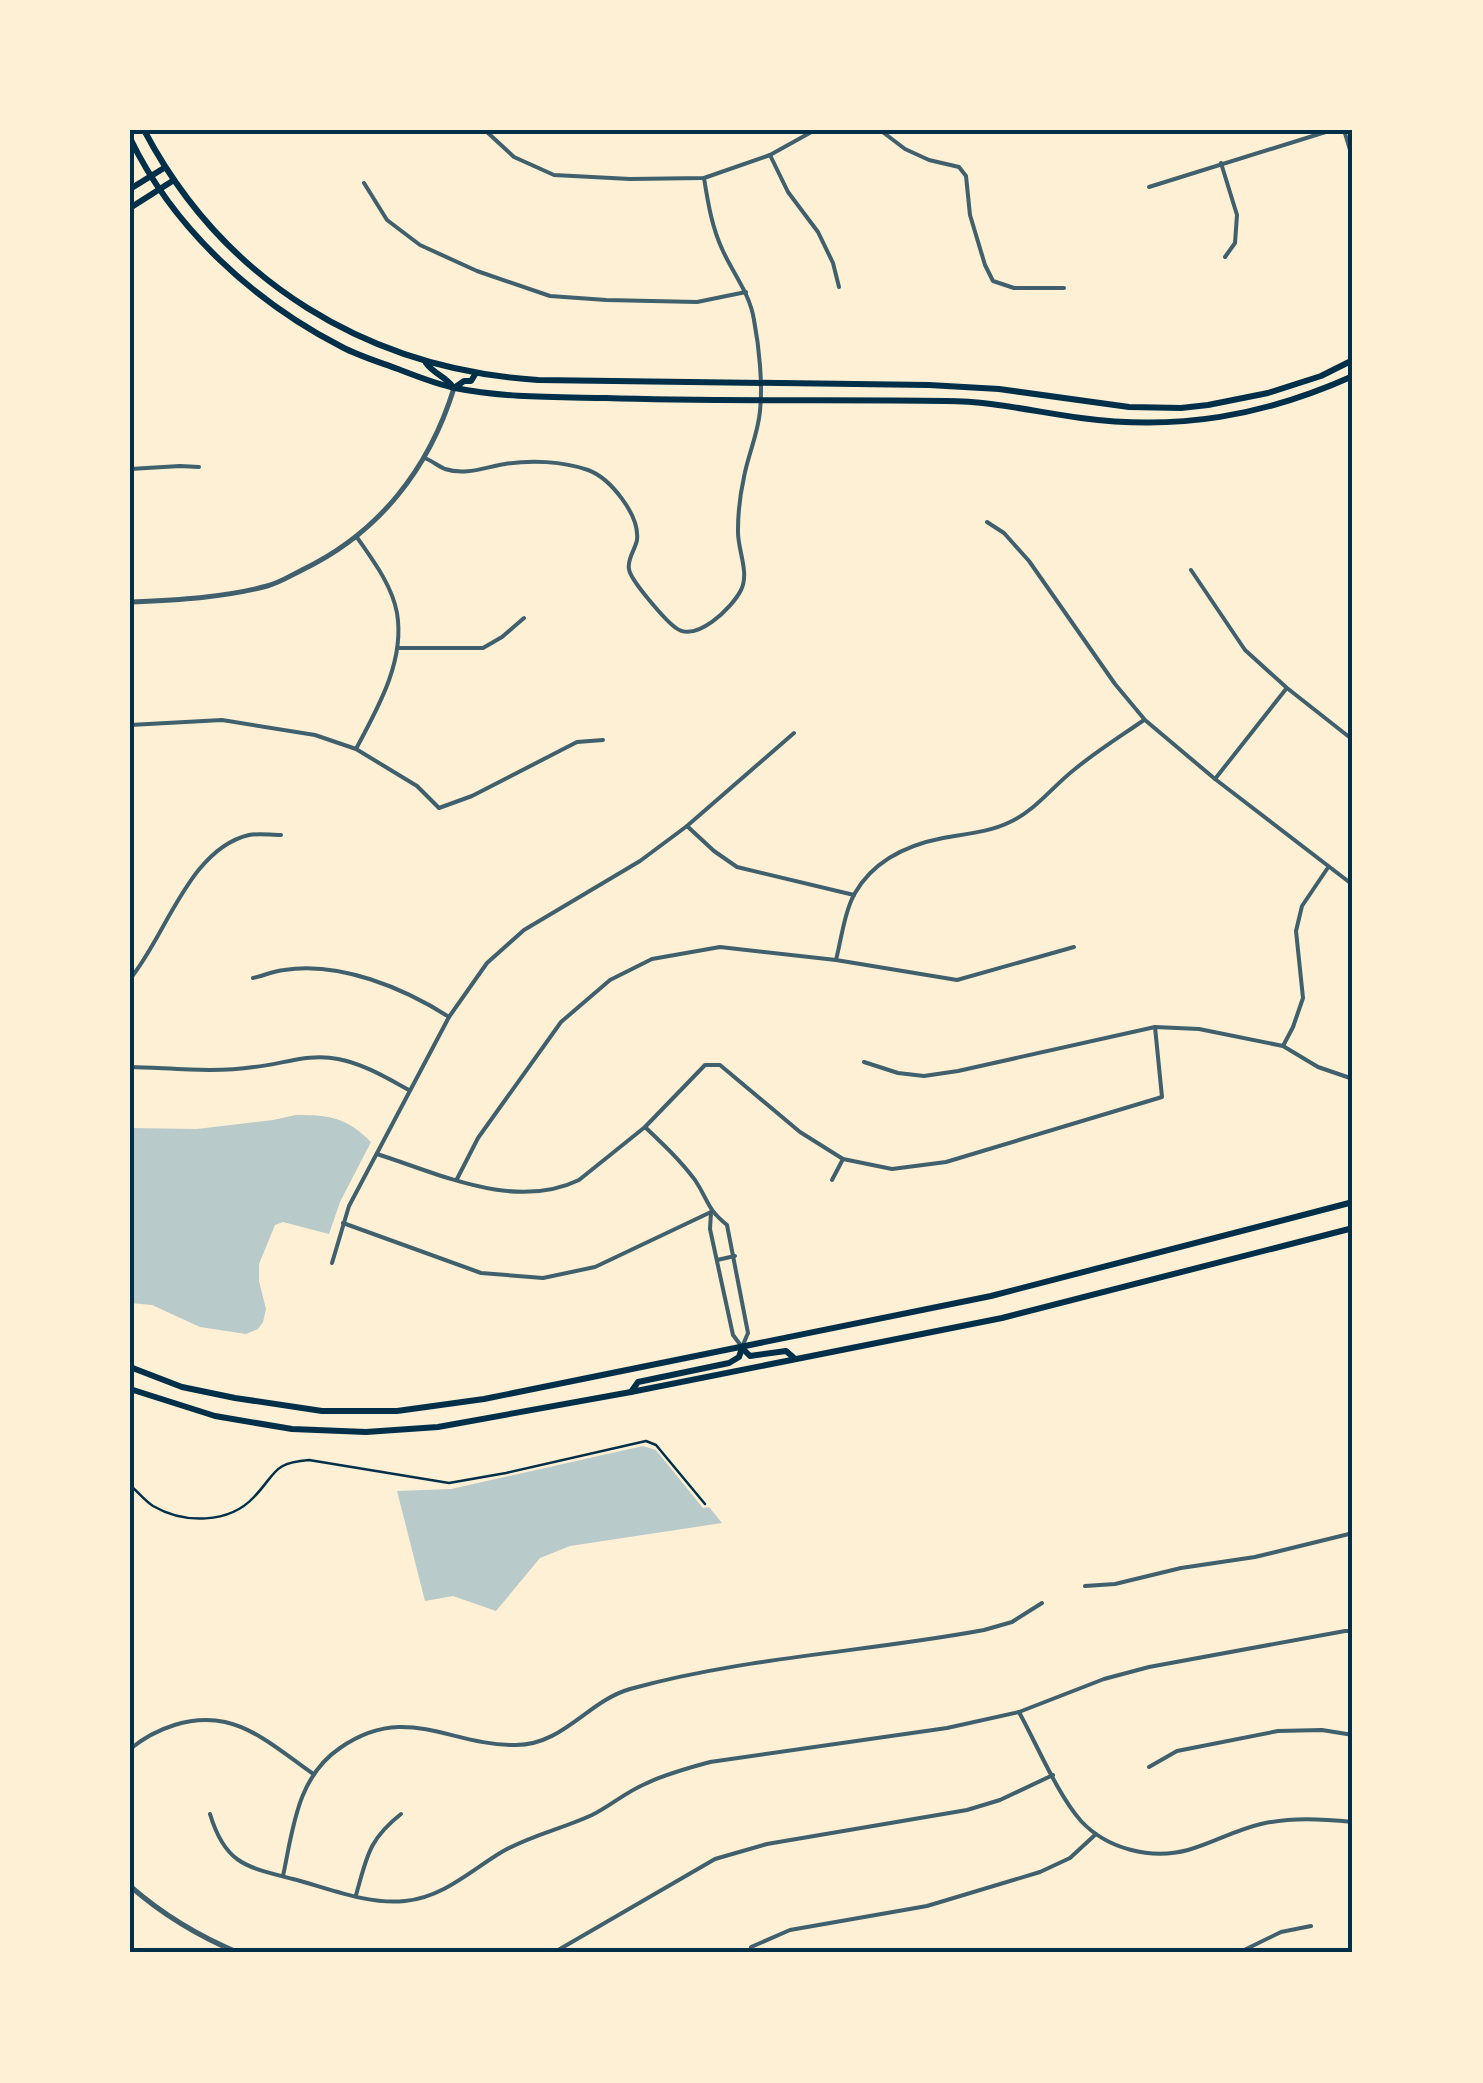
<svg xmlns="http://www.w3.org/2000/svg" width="1483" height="2083" font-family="Poppins,sans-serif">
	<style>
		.green { fill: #b9caca }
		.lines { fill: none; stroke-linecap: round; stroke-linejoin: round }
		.path { stroke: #003049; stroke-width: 2.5 }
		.minor { stroke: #3f606c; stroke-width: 4 }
		.tertiary { stroke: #3f606c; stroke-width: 5 }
		.secondary { stroke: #003049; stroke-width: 6 }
		.primary { stroke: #003049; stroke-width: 6 }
		.neatline { fill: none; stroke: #003049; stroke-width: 4 }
	</style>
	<rect width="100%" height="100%" fill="#fdf0d5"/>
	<g class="green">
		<path d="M 296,1115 C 330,1115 346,1117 371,1142 L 340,1202 L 329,1234 L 283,1222 L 275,1225 L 259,1264 L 259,1281 L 266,1309 L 263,1322 L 258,1329 L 246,1334 L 200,1327 L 152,1305 L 130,1303 L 130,1128 L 197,1129 L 273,1120 Z"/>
		<polygon points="643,1446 656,1450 703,1508 709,1507 722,1523 570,1546 540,1558 496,1611 453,1596 425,1601 397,1491 451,1489"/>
	</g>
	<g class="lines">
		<path class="path" d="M 130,1485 C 137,1491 145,1501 153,1506 C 184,1524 229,1524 254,1497 C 277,1473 272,1463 309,1460 L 449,1483 L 506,1473 L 646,1441 L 656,1445 L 705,1504"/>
		<g class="minor">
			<polyline points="880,130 905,149 929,160 959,167 966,176 970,215 985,265 993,281 1014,288 1064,288"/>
			<polyline points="1344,130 1353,160"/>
			<polyline points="488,133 514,157 554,175 630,179 704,178 770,155 815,130"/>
			<polyline points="770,155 788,192 818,232 833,263 839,287"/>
			<polyline points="1221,163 1237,215 1235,243 1225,257"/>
			<polyline points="364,183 387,220 420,245 477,271 550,296 606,300 697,302 746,292"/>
			<polyline points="1149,187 1332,130"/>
			<path d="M 425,458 C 432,461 438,466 445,469 C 466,476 485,467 505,464 C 531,460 562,461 588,470 C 610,478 640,515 637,540 C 635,550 627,559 629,569 C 630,580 666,621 676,628 C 696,643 732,608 741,590 C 750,572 737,549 738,530 C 738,513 740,495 744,477 C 748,455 758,434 760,411 C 763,385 759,346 754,320 C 750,294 734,275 723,251 C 712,228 708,203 704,178"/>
			<polyline points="130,469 180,466 199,467"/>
			<polyline points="987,522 1004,533 1029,561 1115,684 1145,720 1215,779 1353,885"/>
			<path d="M 356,536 C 372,559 392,585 397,613 C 405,660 379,706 357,747"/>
			<polyline points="1191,570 1245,650 1287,688 1353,740"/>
			<polyline points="398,648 483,648 502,637 524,618"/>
			<polyline points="130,725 222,720 315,735 356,749 417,786 439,808 472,796 577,742 603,740"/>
			<polyline points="1215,779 1286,689"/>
			<polyline points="687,826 714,851 737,867 854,895"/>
			<path d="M 836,960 C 841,940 845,910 855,893 C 874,860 907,845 943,838 C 965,834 990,832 1010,822 C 1036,810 1053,786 1075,769 C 1097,751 1121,736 1144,720"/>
			<path d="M 253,978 C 263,976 273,971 284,970 C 339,961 404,988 449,1017"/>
			<path d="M 130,979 C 166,936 189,849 249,835 C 259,833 270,835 281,835"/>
			<polyline points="1283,1046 1293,1027 1303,998 1296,931 1302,906 1327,869"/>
			<polyline points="864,1062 898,1073 924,1076 958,1071 1155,1027 1199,1029 1283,1046 1318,1067 1353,1079"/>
			<path d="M 130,1067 C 171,1068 214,1073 254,1067 C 283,1064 309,1053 338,1059 C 364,1064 387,1078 409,1090"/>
			<path d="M 645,1127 C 663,1144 680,1160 695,1180 C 709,1201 706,1208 727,1225 L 748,1333 L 742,1347"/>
			<path d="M 377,1154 C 440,1174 515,1211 579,1180 L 645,1127 L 705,1065 L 720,1065 L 800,1132 L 843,1159 L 892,1169 L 946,1162 L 1162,1097 L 1155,1027"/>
			<polyline points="457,1179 478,1138 561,1022 610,980 652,959 720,947 836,960 957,980 1074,947"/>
			<polyline points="832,1180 843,1159"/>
			<polyline points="711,1212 710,1229 733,1335 742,1347"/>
			<polyline points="343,1223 481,1273 543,1278 595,1267 711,1212"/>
			<polyline points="717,1260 735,1256"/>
			<polyline points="332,1263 349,1206 449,1017 487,963 524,930 640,861 687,826 794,733"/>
			<polyline points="1085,1586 1115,1584 1181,1568 1255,1557 1353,1533"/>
			<path d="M 1020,1714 C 1037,1745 1058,1795 1081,1821 C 1107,1849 1151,1860 1188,1850 C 1213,1843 1235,1830 1261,1824 C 1291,1817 1322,1819 1353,1822"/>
			<path d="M 130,1749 C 156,1728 191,1715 225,1722 C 257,1729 286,1755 312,1773"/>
			<polyline points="1149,1767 1177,1751 1278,1731 1322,1730 1353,1735"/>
			<path d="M 210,1814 C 225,1864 246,1867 293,1879 C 328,1888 368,1905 405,1901 C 443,1897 469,1872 500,1853 C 528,1836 562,1829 592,1815 C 610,1806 626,1792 645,1784 C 665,1774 688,1768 710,1762 L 947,1728 L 1019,1712 L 1104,1679 L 1149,1667 L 1345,1631 L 1353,1631"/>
			<path d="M 283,1876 C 293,1829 297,1777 340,1748 C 406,1702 449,1746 516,1745 C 563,1745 588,1701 630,1689 C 745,1657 866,1652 984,1630 L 1012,1622 L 1042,1603"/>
			<path d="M 356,1895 C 367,1857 368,1840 401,1814"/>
			<polyline points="751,1947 790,1930 927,1906 1040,1872 1070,1858 1096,1834"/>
			<polyline points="553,1953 715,1859 767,1844 967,1810 1000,1800 1053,1775"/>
			<polyline points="1238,1953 1281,1932 1311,1926"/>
		</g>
		<g class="tertiary">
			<path d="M 130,602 C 175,600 223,598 267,586 C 279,583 290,576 302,570 C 379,533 429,469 454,388"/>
			<path d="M 130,1886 C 163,1915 198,1936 239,1953"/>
		</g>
		<g class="secondary">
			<path d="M 144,130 C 224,282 368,369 538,380 L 929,385 L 999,389 L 1129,407 L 1181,408 L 1208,405 L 1268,393 L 1321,376 L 1353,360"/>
			<path d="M 130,138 C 173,228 254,302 342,347 C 359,356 379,362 398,369 C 416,376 436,384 455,388 C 504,398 556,397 606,398 C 719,402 833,399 946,401 C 992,401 1036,412 1081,418 C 1178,431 1264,416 1353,376"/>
			<polyline points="130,189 164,168"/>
			<polyline points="130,208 174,180"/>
			<path d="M 426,363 C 434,374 445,376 453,387"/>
			<polyline points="454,388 464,381 471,381 476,373"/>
		</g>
		<g class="primary">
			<polyline points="742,1348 750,1356 786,1351 793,1357"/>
			<polyline points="130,1367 182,1387 235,1398 322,1411 397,1411 484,1399 991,1296 1353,1202"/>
			<polyline points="130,1389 215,1416 292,1429 366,1432 438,1427 631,1392 1002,1318 1353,1228"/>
			<polyline points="631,1392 638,1382 729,1363 739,1357 742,1348"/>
		</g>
	</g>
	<rect width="1483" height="2083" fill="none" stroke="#fdf0d5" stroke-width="265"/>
	<rect x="132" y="132" width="1218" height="1818" class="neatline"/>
</svg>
